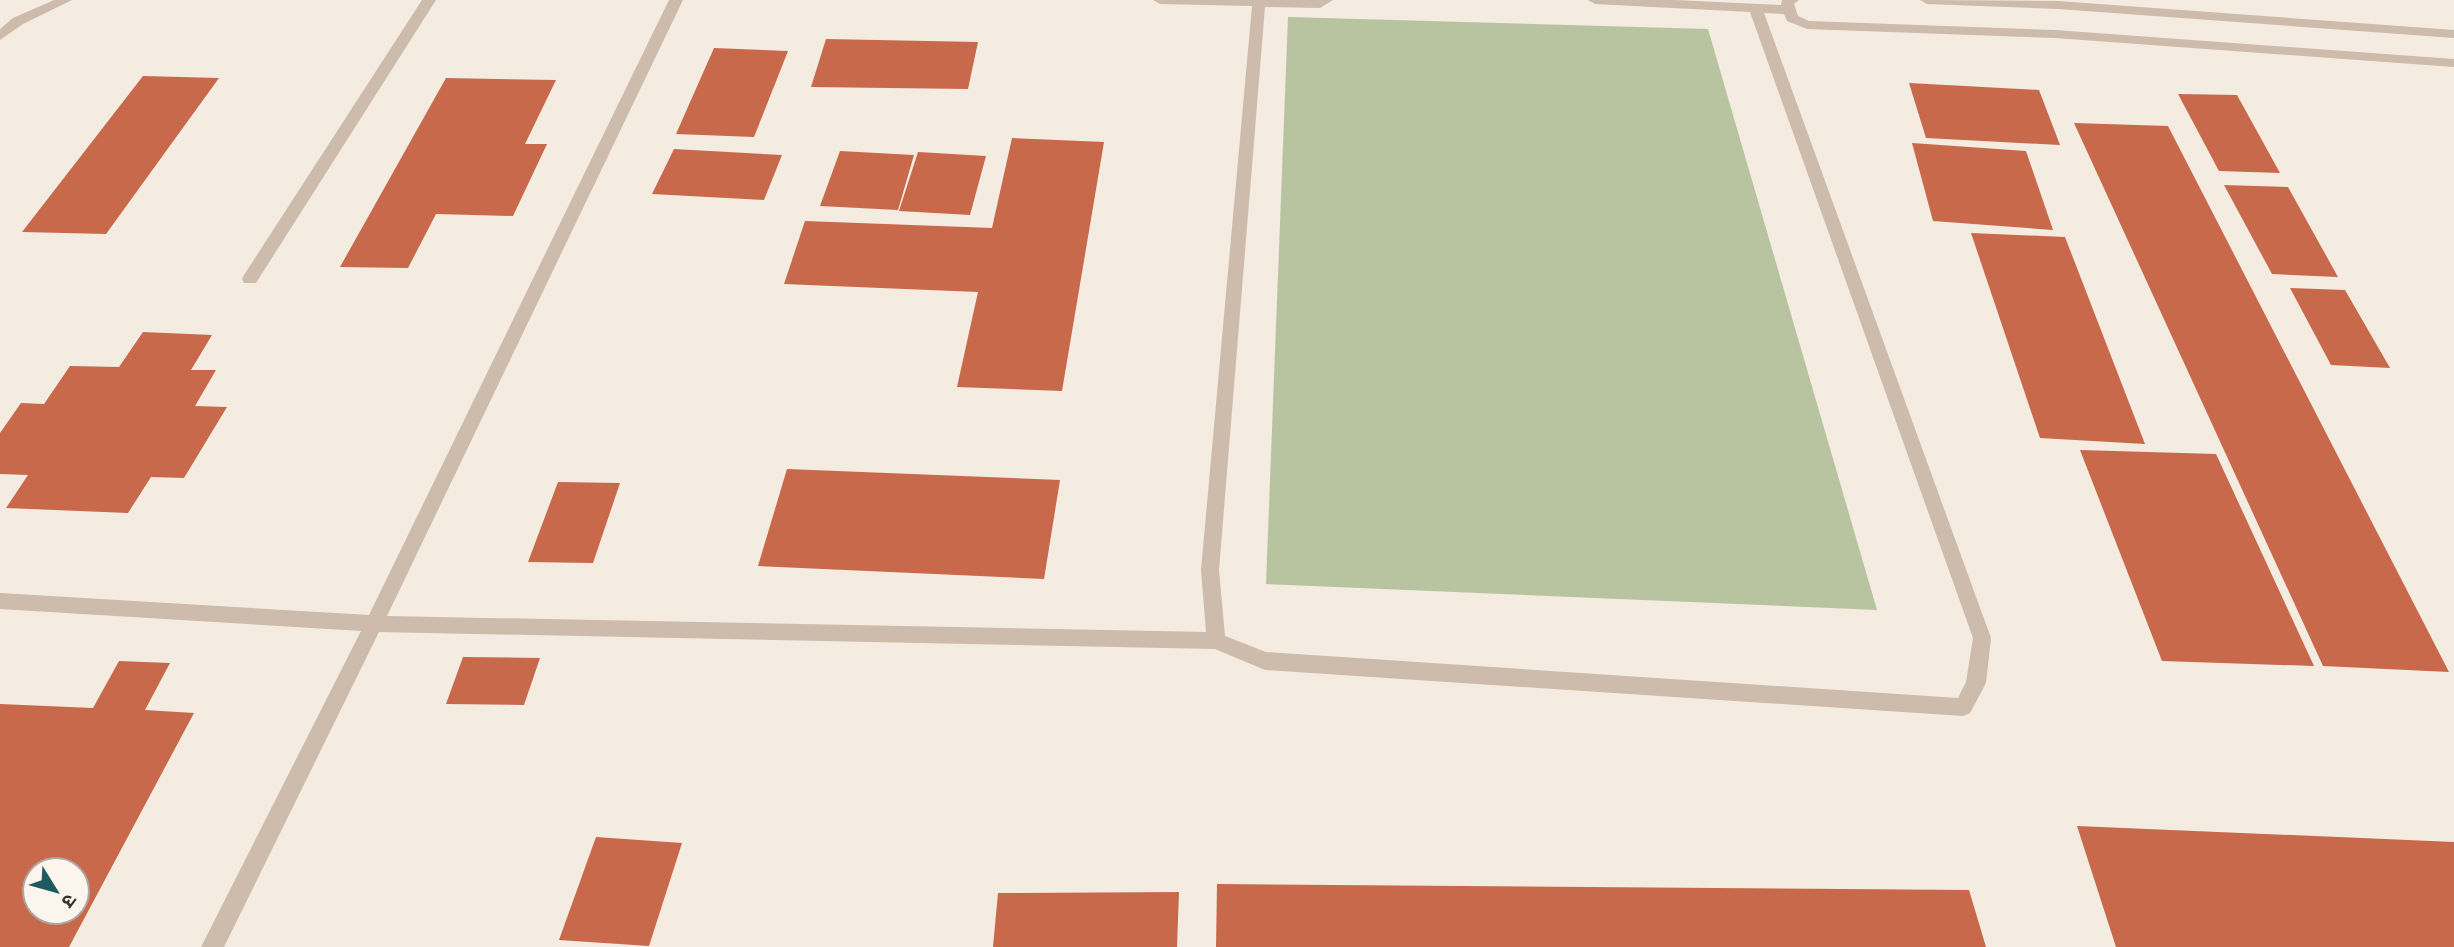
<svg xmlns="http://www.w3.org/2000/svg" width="2454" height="947" font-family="Cabin,'Noto Sans Devanagari',sans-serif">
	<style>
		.green { fill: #b8c4a0 }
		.building { fill: #c8694b; fill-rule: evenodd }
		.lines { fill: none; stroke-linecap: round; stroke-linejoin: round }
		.lane { fill: #cdbbac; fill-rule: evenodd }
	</style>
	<rect width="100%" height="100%" fill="#f4ebe1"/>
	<polygon class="green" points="1288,17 1708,29 1877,610 1266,584"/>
	<g class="building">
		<polygon points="826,39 978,42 968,89 811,87"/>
		<polygon points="714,48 788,51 754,137 676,134"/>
		<polygon points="143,76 219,78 106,234 22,232"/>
		<polygon points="446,78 556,80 525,144 547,144 513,216 436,214 408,268 340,267"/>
		<polygon points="1909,83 2039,90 2060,145 1926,138"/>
		<polygon points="2178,94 2237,95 2280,173 2219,171"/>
		<polygon points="2074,123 2168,126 2449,672 2323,666"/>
		<polygon points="1012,138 1104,142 1062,391 957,387 978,292 784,284 805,221 992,228"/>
		<polygon points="1912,143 2026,151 2053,230 1933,221"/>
		<polygon points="674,149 782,155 764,200 652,194"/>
		<polygon points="840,151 914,155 898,210 820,206"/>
		<polygon points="918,152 986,156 970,215 899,211"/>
		<polygon points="2224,185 2288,187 2338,277 2272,274"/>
		<polygon points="1971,233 2065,237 2145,444 2040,438"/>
		<polygon points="2290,288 2345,290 2390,368 2331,365"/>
		<polygon points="143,332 212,335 191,370 216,370 195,406 227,407 184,478 151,477 128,513 6,508 28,475 0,474 0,433 21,403 44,404 70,366 119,367"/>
		<polygon points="2080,450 2216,454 2314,666 2162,661"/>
		<polygon points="787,469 1060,480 1044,579 758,566"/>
		<polygon points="558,482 620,483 593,563 528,562"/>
		<polygon points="463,657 540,658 524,705 446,704"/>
		<path d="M 119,661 L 170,663 L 145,710 L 194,713 L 69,947 L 0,947 L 0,704 L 93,708 ZM 35,870 L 77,870 L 77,912 L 35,912 Z"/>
		<polygon points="2077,826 2454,842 2454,947 2116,947"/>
		<polygon points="596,837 682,843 649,946 559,940"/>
		<polygon points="1217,884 1969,890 1986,947 1216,947"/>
		<polygon points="1179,892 1177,947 993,947 998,893"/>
	</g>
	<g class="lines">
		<g class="lane">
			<polygon points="54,0 72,0 23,24 0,40 0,29 13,18"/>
			<polygon points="422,0 436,0 256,283 244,283 242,279 244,275"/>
			<polygon points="669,0 683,0 387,616 1206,632 1201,570 1252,6 1160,4 1153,0 1333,0 1320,8 1265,7 1219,570 1225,636 1266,652 1958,698 1966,682 1973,638 1750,12 1595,4 1588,0 1675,0 1781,5 1782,0 1799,0 1794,4 1798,16 1809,21 2055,30 2454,59 2454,67 2055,38 1807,29 1787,21 1784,14 1764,13 1991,638 1986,683 1970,713 1963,716 1265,670 1215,649 379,632 224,947 201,947 361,631 0,609 0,593 369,615"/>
			<polygon points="1920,0 2058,1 2454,30 2454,38 2058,9 1927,4"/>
		</g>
	</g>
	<g transform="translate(56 891) rotate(127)"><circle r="33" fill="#fbf5ee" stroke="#aea6a0" stroke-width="2"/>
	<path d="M0-5L12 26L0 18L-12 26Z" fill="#1f5a5e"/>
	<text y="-10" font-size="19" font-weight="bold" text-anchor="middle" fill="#3b302b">उ</text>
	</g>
</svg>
